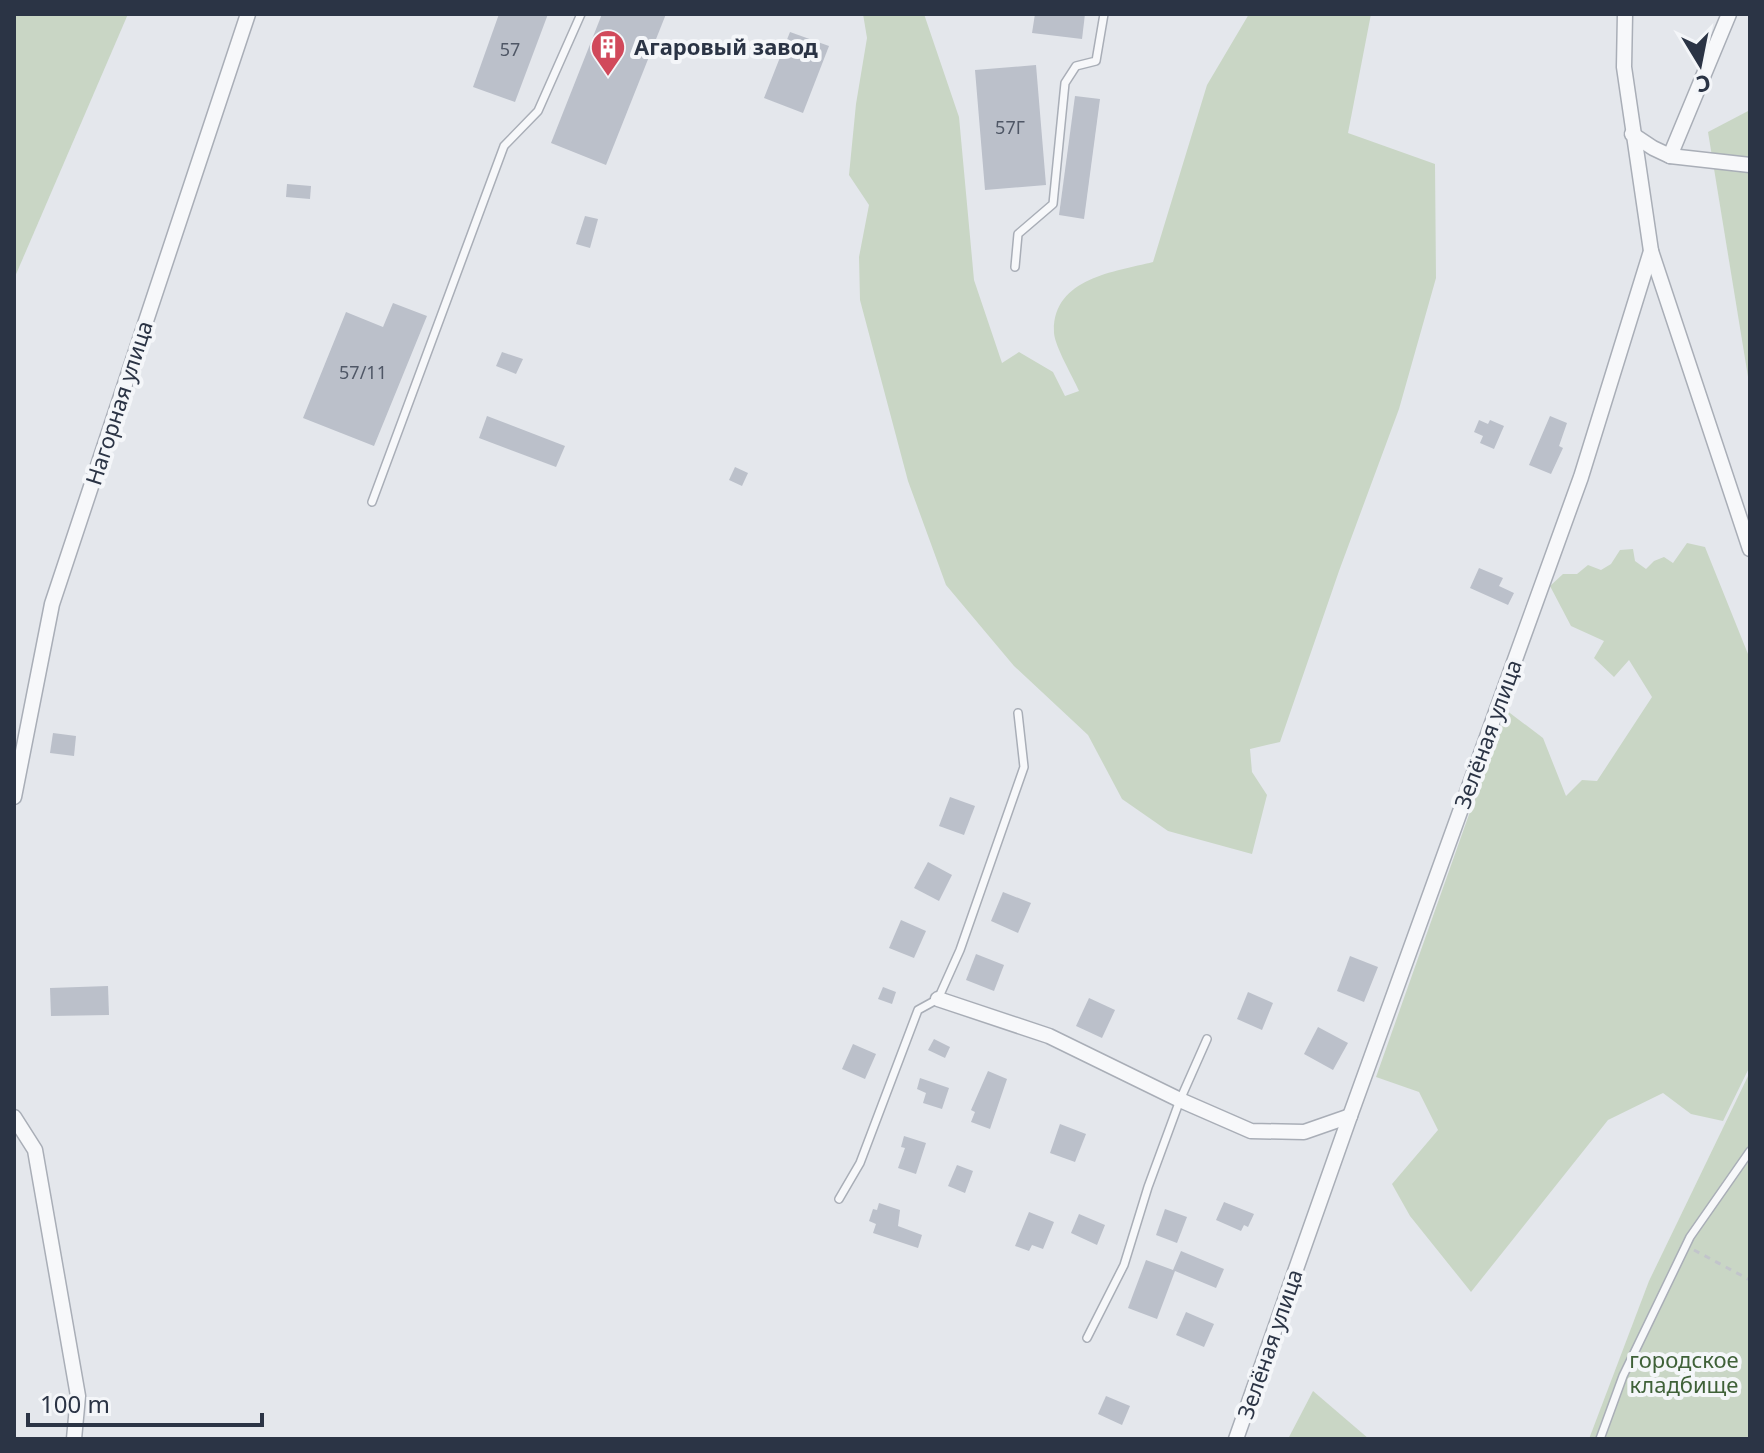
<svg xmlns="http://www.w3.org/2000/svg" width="1764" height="1453" font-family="'Noto Sans',sans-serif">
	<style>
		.green { fill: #c9d6c5 }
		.building { fill: #bbc0ca }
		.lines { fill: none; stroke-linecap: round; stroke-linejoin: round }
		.lane-casing { stroke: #a9aeb7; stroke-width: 10 }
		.street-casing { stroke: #a9aeb7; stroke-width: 17 }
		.path { stroke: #c2c5cb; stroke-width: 3; stroke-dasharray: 6 6; stroke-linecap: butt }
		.lane { stroke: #f7f8fa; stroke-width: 7 }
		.street { stroke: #f7f8fa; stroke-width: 14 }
		.labels { text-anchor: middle; stroke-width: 8; stroke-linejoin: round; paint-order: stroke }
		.number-label { font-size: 18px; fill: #4f5766 }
		.poi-label { font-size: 22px; font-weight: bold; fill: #2b3445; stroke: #f4f6f9; text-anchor: start }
		.street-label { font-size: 22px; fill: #2b3445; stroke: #f4f6f9 }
		.park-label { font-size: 22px; fill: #3f6138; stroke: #f4f6f9 }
	</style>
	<rect width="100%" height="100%" fill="#e4e7ec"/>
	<g class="green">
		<polygon points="14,14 128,14 14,279"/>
		<path d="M 863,14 L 924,14 L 959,117 L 974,280 L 1002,363 L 1019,352 L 1053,372 L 1065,396 L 1079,391 C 1073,377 1055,347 1054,333 C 1052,278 1114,272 1153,262 L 1207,85 L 1249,14 L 1371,14 L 1348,133 L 1435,164 L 1436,278 L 1399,409 L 1339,571 L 1280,742 L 1250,749 L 1252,772 L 1267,795 L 1252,854 L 1168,831 L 1122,799 L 1088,735 L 1014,666 L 946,585 L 908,481 L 860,300 L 859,257 L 869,205 L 849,175 L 856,104 L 867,38 Z"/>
		<polygon points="1750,110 1750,389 1708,132"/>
		<polygon points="1687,543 1705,547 1750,659 1750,1066 1723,1121 1691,1114 1663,1093 1608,1120 1471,1292 1410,1216 1392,1184 1438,1130 1419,1092 1376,1077 1506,710 1543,738 1566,796 1582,780 1597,781 1652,697 1629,660 1614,677 1594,658 1604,641 1571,626 1550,586 1563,574 1577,574 1588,565 1601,570 1611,564 1620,550 1633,549 1635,561 1646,569 1654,561 1664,557 1673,563"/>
		<polygon points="1750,1072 1750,1439 1589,1439 1649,1281"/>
		<polygon points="1313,1391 1369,1439 1288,1439"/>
	</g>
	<g class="building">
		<polygon points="499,14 548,14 515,102 473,87"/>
		<polygon points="602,14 666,14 606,165 551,143"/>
		<polygon points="1035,14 1085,14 1082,39 1032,33"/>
		<polygon points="790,32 829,46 803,113 764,98"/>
		<polygon points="1036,65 1046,185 985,190 975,70"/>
		<polygon points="1075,96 1100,99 1084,219 1059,215"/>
		<polygon points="287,184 311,186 310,199 286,197"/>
		<polygon points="585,216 598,219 590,248 576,244"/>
		<polygon points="393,303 427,316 374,446 303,418 346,312 383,327"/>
		<polygon points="502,352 523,359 516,374 496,366"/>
		<polygon points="487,416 565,446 556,467 479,438"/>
		<polygon points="1550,416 1567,423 1559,446 1563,448 1551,474 1529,465"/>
		<polygon points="1479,420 1488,424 1490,420 1504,426 1494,449 1480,443 1483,436 1474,432"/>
		<polygon points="735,467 748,473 742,486 729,480"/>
		<polygon points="1479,568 1503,578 1499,586 1514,593 1508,605 1470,588"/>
		<polygon points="53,733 76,736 74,756 50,753"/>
		<polygon points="950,797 975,806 964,835 939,826"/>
		<polygon points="928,862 952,875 939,901 914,888"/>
		<polygon points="1003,892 1031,903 1018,933 991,921"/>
		<polygon points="901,920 926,931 914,958 889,948"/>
		<polygon points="976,954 1004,965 994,991 966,980"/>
		<polygon points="1350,956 1378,967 1364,1002 1337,991"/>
		<polygon points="108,986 109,1015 51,1016 50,988"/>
		<polygon points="883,987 896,992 892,1004 878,999"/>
		<polygon points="1248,992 1273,1003 1262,1030 1237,1019"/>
		<polygon points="1089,998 1115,1010 1102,1038 1076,1026"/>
		<polygon points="1318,1027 1348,1043 1333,1070 1304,1054"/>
		<polygon points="934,1039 950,1047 945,1058 928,1050"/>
		<polygon points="853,1044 876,1054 865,1079 842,1069"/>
		<polygon points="988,1071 1007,1079 990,1129 971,1122 975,1112 971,1110"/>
		<polygon points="920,1078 949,1088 942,1109 923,1103 926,1093 917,1089"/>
		<polygon points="1060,1124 1086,1134 1075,1162 1050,1153"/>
		<polygon points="904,1136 926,1143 916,1174 898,1168 905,1148 901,1147"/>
		<polygon points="957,1165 973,1171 965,1193 948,1186"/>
		<polygon points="1224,1202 1254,1214 1248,1227 1244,1225 1241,1231 1216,1220"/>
		<polygon points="879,1203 900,1210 898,1226 922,1235 918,1248 873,1233 876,1224 869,1221 873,1209 877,1210"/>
		<polygon points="1165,1209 1187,1217 1177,1243 1156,1235"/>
		<polygon points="1029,1212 1054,1222 1043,1249 1032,1245 1029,1251 1015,1246"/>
		<polygon points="1079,1214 1105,1225 1097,1245 1071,1233"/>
		<polygon points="1181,1251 1224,1269 1216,1288 1175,1271 1157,1319 1128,1308 1146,1260 1173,1270"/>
		<polygon points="1186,1312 1214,1324 1204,1347 1176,1335"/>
		<polygon points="1106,1396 1130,1406 1122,1425 1098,1414"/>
	</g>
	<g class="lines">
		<g class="lane-casing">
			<g id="lane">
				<polyline points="1015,267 1018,234 1053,204 1065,83 1076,66 1096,61 1104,14"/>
				<polyline points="372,502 504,146 538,111 581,14"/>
				<polyline points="839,1199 860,1163 918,1010 938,999 960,950 1024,767 1018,713"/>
				<polyline points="1087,1338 1124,1265 1148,1187 1180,1100 1207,1039"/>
				<polyline points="1600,1439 1623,1376 1690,1237 1750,1151"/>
			</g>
		</g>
		<g class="street-casing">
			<g id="street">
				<polyline points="1632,134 1653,148 1670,156 1750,165"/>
				<polyline points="1670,156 1729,14"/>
				<polyline points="1651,251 1750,549"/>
				<polyline points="14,797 52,604 248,14"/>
				<polyline points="938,999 1049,1036 1180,1100 1251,1131 1304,1132 1350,1116"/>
				<polyline points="14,1117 35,1150 78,1396 74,1439"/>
				<polyline points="1236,1439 1350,1116 1581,477 1651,251 1624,67 1625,14"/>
			</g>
		</g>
		<polyline class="path" points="1694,1250 1750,1280"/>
		<use href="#lane" class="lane"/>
		<use href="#street" class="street"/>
	</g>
	<defs>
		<g id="building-pin" transform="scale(1.8)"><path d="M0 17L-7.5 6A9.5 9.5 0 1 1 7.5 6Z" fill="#d1495b" stroke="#f4f6f9"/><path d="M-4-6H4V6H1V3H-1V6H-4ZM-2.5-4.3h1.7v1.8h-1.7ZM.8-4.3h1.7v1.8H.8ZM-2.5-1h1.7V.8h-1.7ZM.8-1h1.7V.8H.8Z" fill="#fff"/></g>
	</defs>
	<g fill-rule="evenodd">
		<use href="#building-pin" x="608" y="47"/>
	</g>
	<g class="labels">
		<g class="number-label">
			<text x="510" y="56">57</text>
			<text x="1010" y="134">57Г</text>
			<text x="363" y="379">57/11</text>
		</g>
		<g class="poi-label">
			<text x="634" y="55">Агаровый завод</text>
		</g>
		<g class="street-label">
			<text transform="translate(119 403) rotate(-72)" y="8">Нагорная улица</text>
			<text transform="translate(1488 734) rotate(-70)" y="8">Зелёная улица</text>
			<text transform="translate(1270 1344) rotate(-71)" y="8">Зелёная улица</text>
		</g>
		<g class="park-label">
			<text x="1684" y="1368">городское<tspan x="1684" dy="25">кладбище</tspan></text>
		</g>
	</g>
	<rect width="1764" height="1453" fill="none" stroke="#2b3445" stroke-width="32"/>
	<g transform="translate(1700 64) rotate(170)" stroke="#f4f6f9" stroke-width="6" paint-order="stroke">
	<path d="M0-6L14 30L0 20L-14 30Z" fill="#2b3445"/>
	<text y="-12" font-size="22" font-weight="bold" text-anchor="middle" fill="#2b3445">С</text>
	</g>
	<path d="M28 1413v12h234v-12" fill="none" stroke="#2b3445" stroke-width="4"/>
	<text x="40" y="1413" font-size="24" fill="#2b3445" stroke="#f4f6f9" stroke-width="6" paint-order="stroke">100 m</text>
</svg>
